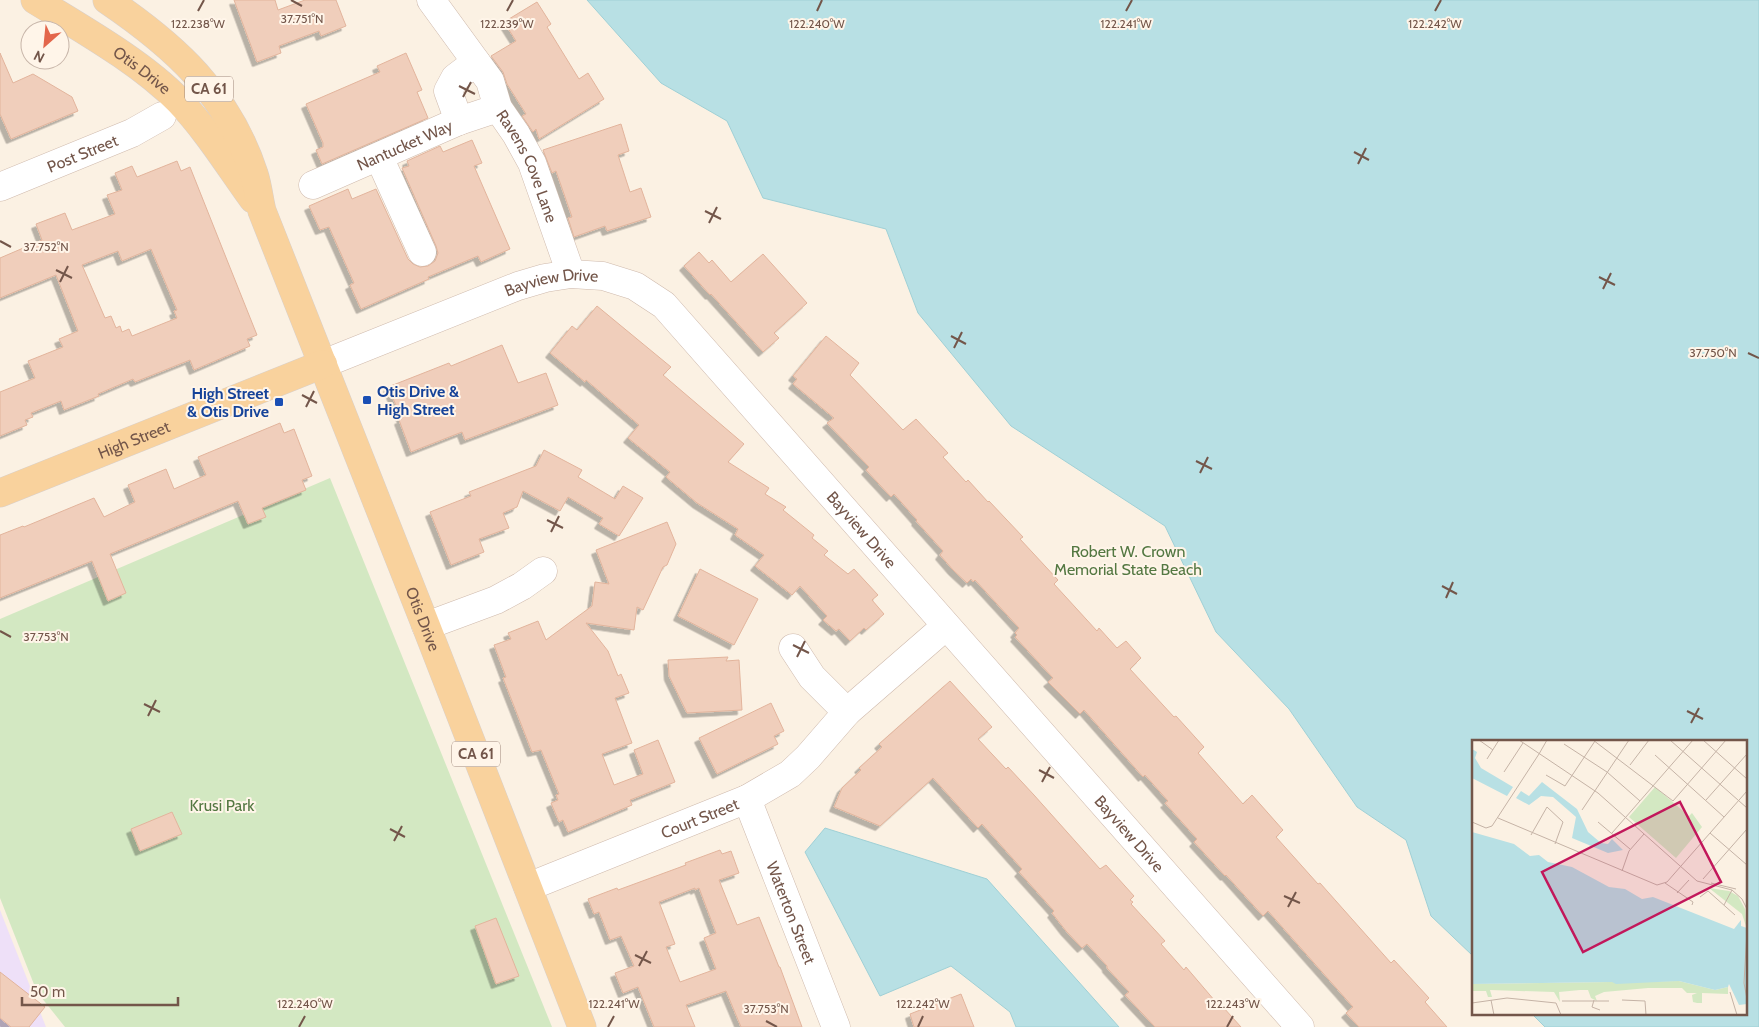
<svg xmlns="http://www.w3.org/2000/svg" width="1759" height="1027" font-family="Cabin,sans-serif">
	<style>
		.education { fill: #eee0f8 }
		.green { fill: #d3e8c2 }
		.water { fill: #b8e0e4; stroke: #9fd0d6 }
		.building { fill: #f0cebb; stroke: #e2b49c; fill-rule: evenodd; filter: url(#shadow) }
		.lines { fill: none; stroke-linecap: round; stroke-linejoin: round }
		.minor-casing { stroke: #cfbaad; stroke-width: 29 }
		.major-casing { stroke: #d8d0cc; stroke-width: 29 }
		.minor { stroke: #fff; stroke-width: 28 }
		.major { stroke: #f9d29d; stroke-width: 28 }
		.ticks { fill: none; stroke: #73564a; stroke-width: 2 }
		.transit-dot { fill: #1a4fb4; stroke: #fff5e9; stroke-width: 2 }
		.labels { text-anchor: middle; stroke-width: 4; stroke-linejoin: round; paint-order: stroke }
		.shield { fill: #fff5e9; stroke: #9d867a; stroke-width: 1 }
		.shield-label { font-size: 15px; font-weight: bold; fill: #73564a }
		.street-label { font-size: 16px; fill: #73564a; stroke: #fff5e9 }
		.transit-label { font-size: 16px; font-weight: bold; fill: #164399; stroke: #fff5e9; text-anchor: start }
		.park-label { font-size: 16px; fill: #547842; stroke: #fff5e9 }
		.inset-road { fill: none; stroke: #c5b3a6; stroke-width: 1 }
		.view { fill: #c2185b; fill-opacity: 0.15; stroke: #c2185b; stroke-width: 2.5 }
		.inset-edge { fill: none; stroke: #73564a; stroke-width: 2.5 }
		.ticks-label { font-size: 12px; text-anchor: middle; fill: #73564a; stroke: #fff5e9; stroke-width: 4; stroke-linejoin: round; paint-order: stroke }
	</style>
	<defs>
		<filter id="shadow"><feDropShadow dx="-4.5" dy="4.5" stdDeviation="0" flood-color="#0004"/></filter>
	</defs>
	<rect width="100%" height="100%" fill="#fbf1e3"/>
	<polygon class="education" points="0,910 46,1027 0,1027"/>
	<polygon class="green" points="330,478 552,1027 65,1027 37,992 0,898 0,619"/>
	<g class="water">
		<polygon points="587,0 1759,0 1759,1027 1545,1027 1531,1013 1745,1013 1745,741 1473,741 1473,956 1431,916 1406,840 1357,807 1289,709 1216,632 1165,526 1011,426 918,313 886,229 763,198 727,121 661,83"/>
		<polygon points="825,828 987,879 1119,1027 1016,1027 1010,1012 951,966 880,996 805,852"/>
	</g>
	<g class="building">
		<polygon points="234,0 275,0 278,10 305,0 336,0 346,26 321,36 319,31 279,46 281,53 257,62"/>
		<polygon points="537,2 551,24 547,27 579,79 588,73 604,99 539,139 536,129 533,132 522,116 526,114 507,84 503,72 491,56 516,41 504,22"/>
		<polygon points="0,53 13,83 33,74 72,97 78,111 11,139 0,114"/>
		<polygon points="406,53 422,90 417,92 428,118 322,164 316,150 323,147 323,143 306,104 380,72 377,66"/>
		<polygon points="621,124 629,151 618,155 630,192 641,188 651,217 607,231 605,226 574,237 568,218 572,217 556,171 552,173 543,150"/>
		<polygon points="472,140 482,163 474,166 510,249 481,262 478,256 428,277 429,279 361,309 350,285 354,283 329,227 320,230 309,206 348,189 352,199 376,189 408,259 413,264 420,267 428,266 435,261 438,253 436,246 402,168 409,166 407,161 440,146 443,152"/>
		<path d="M 177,161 L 181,171 L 190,167 L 225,255 L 257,335 L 247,339 L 250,346 L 194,370 L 190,360 L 135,382 L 133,379 L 98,394 L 99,396 L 64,410 L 61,401 L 31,413 L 33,417 L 25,420 L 27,425 L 0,436 L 0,392 L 35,378 L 28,361 L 63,347 L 59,339 L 78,331 L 56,275 L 0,298 L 0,258 L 42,240 L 36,224 L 65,213 L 72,230 L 115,214 L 107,195 L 122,190 L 115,173 L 132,166 L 137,177 ZM 151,249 L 177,310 L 174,311 L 177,318 L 132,336 L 129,329 L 122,332 L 120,326 L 116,328 L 111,316 L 105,318 L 82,265 L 118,251 L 122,261 Z"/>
		<polygon points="699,252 709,263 712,260 731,282 763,254 807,303 774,333 779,338 763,352 711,294 710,295 684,266"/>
		<polygon points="597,306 671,367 663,375 744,444 728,462 769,488 765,494 786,507 783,510 814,535 812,538 828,551 824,555 848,574 854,569 878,595 872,600 884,614 866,630 864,628 850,641 839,629 836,631 823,620 827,616 800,586 792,595 755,566 764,555 735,535 738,529 697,503 666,477 670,472 628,438 639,425 586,380 585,382 550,353 572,326 577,330"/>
		<polygon points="826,336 859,363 850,375 903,430 916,419 948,453 943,457 966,482 968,480 988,502 989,501 1023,537 1020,539 1058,580 1054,584 1097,631 1099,628 1117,648 1126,641 1141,658 1130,669 1174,717 1176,716 1204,747 1198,753 1243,804 1252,795 1283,830 1276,837 1318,884 1320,883 1391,963 1394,960 1429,998 1425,1002 1447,1027 1359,1027 1346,1013 1353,1007 1268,911 1263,916 1226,875 1225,876 1194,842 1197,839 1165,803 1168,801 1145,775 1143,777 1084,710 1080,714 1048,682 1053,678 1015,637 1017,635 1015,633 1019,628 975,580 973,582 971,579 967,583 953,570 940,555 943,551 916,521 917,520 894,494 891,497 866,470 869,467 827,423 834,418 793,384 797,379 793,376"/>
		<polygon points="502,345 518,383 546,373 558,405 465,440 462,432 411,452 399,420 402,419 388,387 449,363 451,366"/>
		<polygon points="280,423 284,433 294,429 312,476 302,480 306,490 262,508 266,517 248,524 238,501 110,554 126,593 108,601 92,561 0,598 0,535 23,526 24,527 94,498 104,517 135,502 128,485 166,469 174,489 206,475 198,457"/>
		<polygon points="544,450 582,470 578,477 615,499 623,486 643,498 619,536 599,524 603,518 568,497 560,511 523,491 517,507 503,513 509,528 479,539 484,552 451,565 430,512 471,496 469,492 536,466"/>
		<polygon points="667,522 676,544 667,565 663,567 643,610 637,607 634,630 586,623 608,651 618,676 621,674 629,693 615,698 632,743 602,754 614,785 643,774 634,750 658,740 675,782 630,800 632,805 568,832 563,820 559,822 551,803 558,800 556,795 559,794 541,750 532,752 503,678 506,677 494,645 511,639 508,633 538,621 546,640 592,606 595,582 609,584 596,550"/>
		<polygon points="700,569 758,599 734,645 678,616"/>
		<polygon points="728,657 726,661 739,660 742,710 687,713 669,676 668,660"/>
		<polygon points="950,681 992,727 978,739 1006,769 1008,767 1034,795 1100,869 1106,865 1134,896 1130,900 1133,902 1131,904 1165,941 1161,944 1184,970 1186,967 1221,1008 1223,1007 1241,1027 1155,1027 1125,995 1129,992 1107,968 1107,966 1087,944 1082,948 1066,931 1052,913 1054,911 1019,872 1022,869 982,824 978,828 933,778 880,826 834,807 842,788 861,770 859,768 882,747 879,744"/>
		<polygon points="771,703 784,731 774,736 778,744 717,774 699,738"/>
		<polygon points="172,812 182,834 140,851 131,829"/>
		<path d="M 720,850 L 722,854 L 731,851 L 739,873 L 719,880 L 737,925 L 759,917 L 779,967 L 780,967 L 802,1027 L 741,1027 L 726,991 L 686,1005 L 695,1027 L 654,1027 L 638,987 L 623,993 L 615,973 L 634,966 L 621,936 L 610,940 L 599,912 L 594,914 L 588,899 L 617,888 L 618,890 L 686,865 L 685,863 ZM 695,888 L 695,890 L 699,888 L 716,933 L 704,938 L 716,969 L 680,982 L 666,947 L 675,944 L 659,902 Z"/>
		<polygon points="496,918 519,976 496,984 475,926"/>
		<polygon points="0,972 45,1007 29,1027 11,1027 0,1018"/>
		<polygon points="961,994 974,1027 914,1027 910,1014"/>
	</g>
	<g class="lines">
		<g class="minor-casing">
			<g id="minor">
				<path id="s1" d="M 431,0 L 490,81 L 498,108 L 516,134 L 532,163 L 571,274"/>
				<polyline points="459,121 448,91 455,78 476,62"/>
				<polyline points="379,157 422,252"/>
				<path id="s2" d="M 313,185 L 459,121 L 498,108"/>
				<path id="s3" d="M 0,187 L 132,133 L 162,116"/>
				<path id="s4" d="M 323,364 L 518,286 L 545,278 L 571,274 L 603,276 L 635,286 L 664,305 L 1300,1027"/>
				<polyline points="426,626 496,600 522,586 543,571"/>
				<polyline points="793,648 812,677 847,712"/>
				<path id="s5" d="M 747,799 L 836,1027"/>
				<path id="s6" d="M 528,887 L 747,799 L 790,774 L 808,757 L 847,712 L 946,626"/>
			</g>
		</g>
		<g class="major-casing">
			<g id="major">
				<path id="s7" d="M 35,0 C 82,29 141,62 179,101 C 207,130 229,166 253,199"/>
				<path id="s8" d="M 107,0 C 175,46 228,94 254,174 C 258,186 259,199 262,211 L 426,626 L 582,1027"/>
				<path id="s9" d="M 0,493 L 323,364"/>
			</g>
		</g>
		<use href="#minor" class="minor"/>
		<use href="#major" class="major"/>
	</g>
	<path class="ticks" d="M 291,0 L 302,6M 198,11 L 204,0M 507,11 L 513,0M 817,11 L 822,0M 1126,11 L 1132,0M 1435,11 L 1441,0M 459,86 L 475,94M 463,97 L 471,82M 1354,152 L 1369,160M 1358,164 L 1366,148M 705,211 L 721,219M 709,223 L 717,207M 0,241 L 11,247M 56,270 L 72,278M 1599,277 L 1615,285M 60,282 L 68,266M 1603,289 L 1611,273M 951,336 L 966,344M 954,348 L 962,332M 1748,353 L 1759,358M 302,395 L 317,403M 306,407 L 314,391M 1196,461 L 1212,469M 1200,473 L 1208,457M 547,520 L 563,528M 551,532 L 559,516M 1442,586 L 1457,594M 1446,598 L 1453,582M 0,631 L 11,637M 793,645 L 809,653M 797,657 L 805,641M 144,704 L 160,712M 1687,711 L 1703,719M 148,716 L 156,700M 1691,723 L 1699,708M 1039,770 L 1054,778M 1042,782 L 1050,767M 390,829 L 405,837M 394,841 L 402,826M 1284,896 L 1300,903M 1288,907 L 1296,892M 635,955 L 651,963M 639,966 L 647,951M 766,1021 L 777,1027M 299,1027 L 305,1016M 608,1027 L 614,1016M 918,1027 L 923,1016M 1227,1027 L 1233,1016"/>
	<g class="transit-dot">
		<rect x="362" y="395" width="10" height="10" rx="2.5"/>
		<rect x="274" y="397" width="10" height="10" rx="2.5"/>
	</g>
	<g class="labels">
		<g class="shield">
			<rect x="185" y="76.5" width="48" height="25" rx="4"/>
			<rect x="452" y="741.5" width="48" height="25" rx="4"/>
		</g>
		<g class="shield-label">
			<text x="209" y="94">CA 61</text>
			<text x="476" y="759">CA 61</text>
		</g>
		<g class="street-label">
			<text dy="6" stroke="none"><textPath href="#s7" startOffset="128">Otis Drive</textPath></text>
			<text dy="6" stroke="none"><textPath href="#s2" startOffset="100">Nantucket Way</textPath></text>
			<text dy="6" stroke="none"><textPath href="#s3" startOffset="89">Post Street</textPath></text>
			<text dy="6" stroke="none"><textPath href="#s1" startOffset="194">Ravens Cove Lane</textPath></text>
			<text dy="6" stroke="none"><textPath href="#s4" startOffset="244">Bayview Drive</textPath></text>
			<text dy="6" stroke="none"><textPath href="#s9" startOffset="144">High Street</textPath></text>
			<text dy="6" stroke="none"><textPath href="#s4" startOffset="664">Bayview Drive</textPath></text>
			<text dy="6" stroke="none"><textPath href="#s8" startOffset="709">Otis Drive</textPath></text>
			<text dy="6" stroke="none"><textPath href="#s6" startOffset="185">Court Street</textPath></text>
			<text dy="6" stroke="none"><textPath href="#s4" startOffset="1069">Bayview Drive</textPath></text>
			<text dy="6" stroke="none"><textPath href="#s5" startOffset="122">Waterton Street</textPath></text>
		</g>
		<g class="transit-label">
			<text x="377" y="397">Otis Drive &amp;<tspan x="377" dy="18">High Street</tspan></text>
			<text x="269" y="399" text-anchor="end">High Street<tspan x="269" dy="18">&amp; Otis Drive</tspan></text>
		</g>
		<g class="park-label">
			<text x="1128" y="557">Robert W. Crown<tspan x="1128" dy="18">Memorial State Beach</tspan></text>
			<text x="222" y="811">Krusi Park</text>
		</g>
	</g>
	<g transform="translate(1472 740)">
		<rect width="275" height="275" fill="#fbf1e3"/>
		<path d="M 183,47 L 217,76 L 220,73 L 230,87 L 204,118 L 157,77 ZM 237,148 L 257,151 L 266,156 L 273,169 L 274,186 L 270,174 ZM 207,241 L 243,250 L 256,247 L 256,254 L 230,253 L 230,263 L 225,263 L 221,262 L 220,255 L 225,253 L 215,253 L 210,248 L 176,248 L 132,252 L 123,256 L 125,261 L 119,258 L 116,250 L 108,250 L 87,252 L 88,262 L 82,252 L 18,250 L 20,257 L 16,257 L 14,251 L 0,251 L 0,244 Z" fill="#d3e8c2"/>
		<path d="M 0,9 L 5,12 L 3,18 L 9,28 L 41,47 L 35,56 L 0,38 ZM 70,42 L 105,69 L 116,92 L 129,103 L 136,104 L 140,99 L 151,110 L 136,113 L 100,98 L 104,77 L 81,57 L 69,56 L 57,65 L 44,58 L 49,51 L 57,56 ZM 0,92 L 42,104 L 58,116 L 67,115 L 76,122 L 100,127 L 137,147 L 153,149 L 170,159 L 181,157 L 262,189 L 269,180 L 269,186 L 275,188 L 275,264 L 267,265 L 257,244 L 256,247 L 243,250 L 207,241 L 144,244 L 140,242 L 0,244 Z" fill="#b8e0e4"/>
		<path class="inset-road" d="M 7,0 L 21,10M 47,0 L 126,53 L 225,141 L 260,150 L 270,159 L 275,169M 121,0 L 201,61 L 254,0M 198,0 L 275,68M 231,0 L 275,39M 92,4 L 135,32 L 168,61M 67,14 L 75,0M 183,15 L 252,77M 15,19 L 27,0M 158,25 L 177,0M 32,32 L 51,3M 74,35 L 93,46 L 123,1M 234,60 L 275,14M 110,70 L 157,0M 26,78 L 185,145 L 195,142 L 209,126M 0,82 L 14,88 L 20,86 L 67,14M 126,82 L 158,109M 140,93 L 221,0M 238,93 L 275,125M 59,95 L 75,67 L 91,82 L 83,104M 209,126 L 275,51M 150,131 L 157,111 L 172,94M 231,139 L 275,89M 193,143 L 221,162 L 220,165M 239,143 L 264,149M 205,153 L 217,140M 228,157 L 236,151 L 263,175M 252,165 L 260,150M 275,191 L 272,243 L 275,259M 258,252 L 265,275M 19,260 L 22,275M 122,260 L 120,267 L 128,270M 150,260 L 173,261 L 174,275M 90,261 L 137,261M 0,263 L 35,258 L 84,263 L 89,275"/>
		<path class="view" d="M 208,62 L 249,142 L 111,212 L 70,132 Z"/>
		<rect width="275" height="275" class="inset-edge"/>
	</g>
	<g class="ticks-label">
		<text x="302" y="23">37.751°N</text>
		<text x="198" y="28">122.238°W</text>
		<text x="507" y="28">122.239°W</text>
		<text x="817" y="28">122.240°W</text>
		<text x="1126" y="28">122.241°W</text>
		<text x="1435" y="28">122.242°W</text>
		<text x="46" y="251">37.752°N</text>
		<text x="1713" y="357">37.750°N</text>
		<text x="46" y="641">37.753°N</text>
		<text x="305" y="1008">122.240°W</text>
		<text x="614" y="1008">122.241°W</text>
		<text x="923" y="1008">122.242°W</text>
		<text x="1233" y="1008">122.243°W</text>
		<text x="766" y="1013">37.753°N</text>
	</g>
	<g transform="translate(45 45) rotate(207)"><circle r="24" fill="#fff5e9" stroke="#c7b5a9"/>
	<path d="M0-4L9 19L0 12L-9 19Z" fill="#e3664b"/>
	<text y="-8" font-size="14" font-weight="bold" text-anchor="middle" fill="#73564a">N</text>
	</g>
	<path d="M22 997v8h156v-8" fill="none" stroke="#73564a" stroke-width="2.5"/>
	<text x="30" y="997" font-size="15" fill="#73564a" stroke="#fff5e9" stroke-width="4" paint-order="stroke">50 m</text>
</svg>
